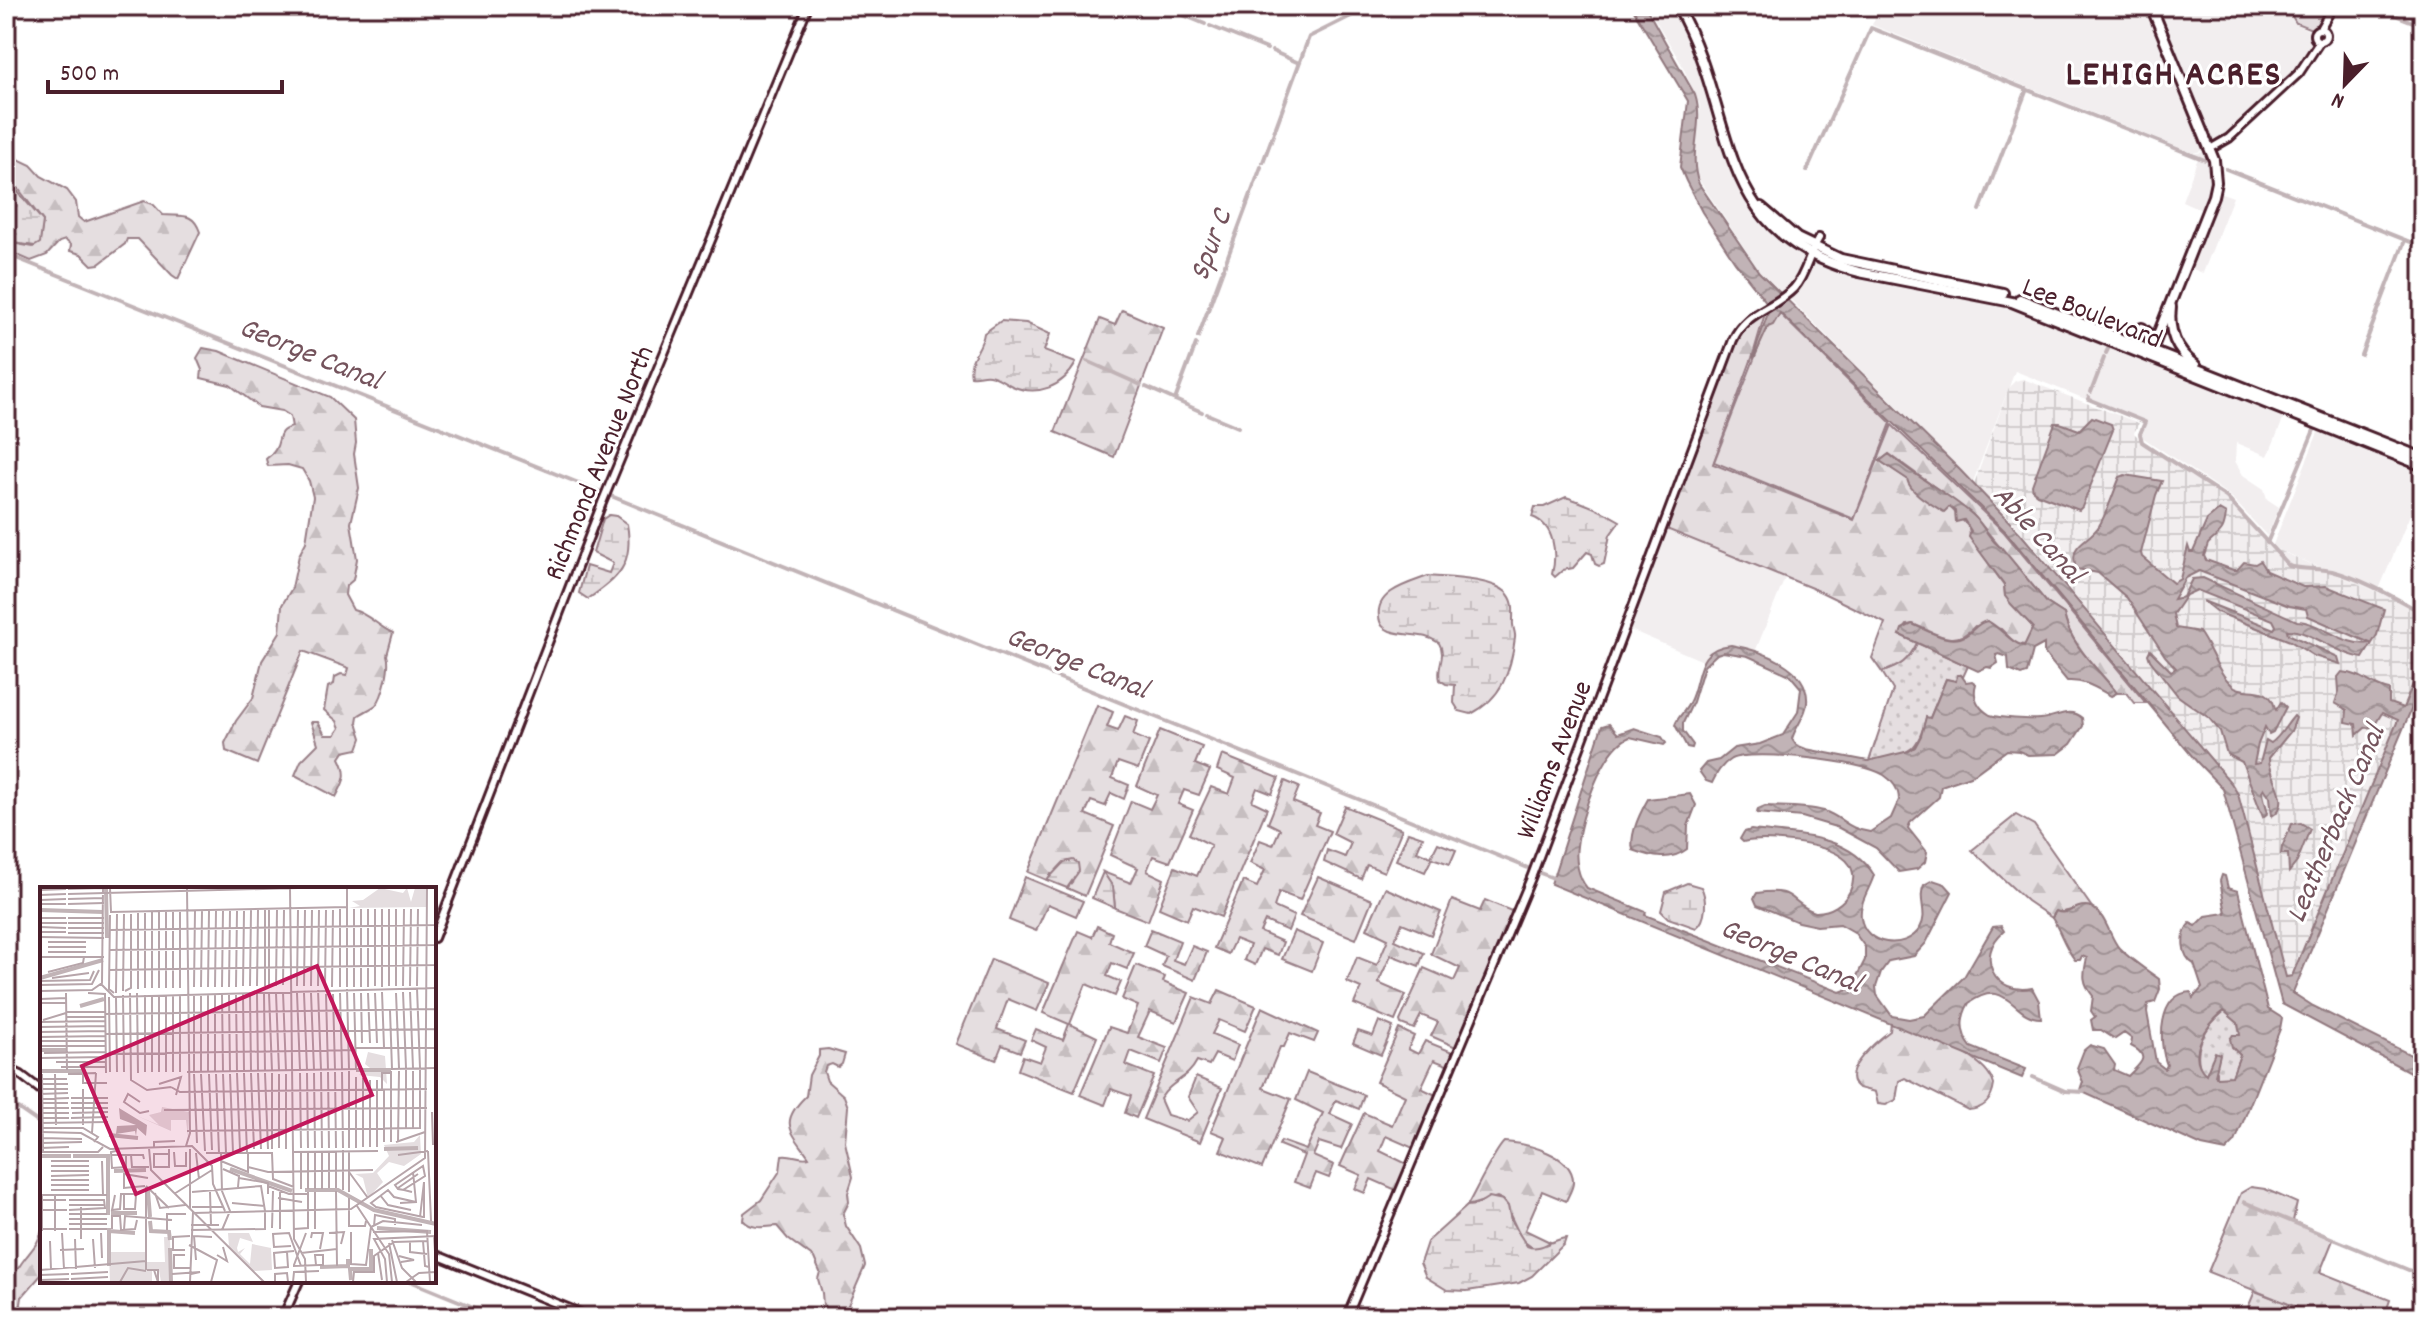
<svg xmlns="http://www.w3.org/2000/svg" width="2429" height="1323" font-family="Dekko,sans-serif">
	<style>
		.built { fill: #f2eeef }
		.industrial { fill: url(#industrial-grid) }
		.grass { fill: url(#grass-dots); stroke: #987e86; stroke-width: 2 }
		.forest { fill: url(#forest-firs); stroke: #987e86; stroke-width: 2 }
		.wetland { fill: url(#wetland-marsh); stroke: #987e86; stroke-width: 2 }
		.park { fill: #e5dee0; stroke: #987e86; stroke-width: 2 }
		.water { fill: url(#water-waves); stroke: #91787e; stroke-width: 2; fill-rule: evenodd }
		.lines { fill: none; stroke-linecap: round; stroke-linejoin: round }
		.canal { stroke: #c1b3b6; stroke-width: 4 }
		.minor-casing { stroke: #4a1f2b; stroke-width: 12 }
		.major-casing { stroke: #4a1f2b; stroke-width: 14 }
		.minor { stroke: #fff; stroke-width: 6 }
		.major { stroke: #fff; stroke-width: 8 }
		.labels { text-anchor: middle; stroke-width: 6; stroke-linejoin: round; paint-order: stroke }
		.street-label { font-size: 28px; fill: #4a1f2b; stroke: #fff }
		.water-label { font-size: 30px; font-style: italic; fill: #74535c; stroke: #fff }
		.district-label { font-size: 36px; font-weight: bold; letter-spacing: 2px; fill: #4a1f2b; stroke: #fff }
		.inset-river { fill: none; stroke: #c1b3b6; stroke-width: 4 }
		.inset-road { fill: none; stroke: #b7a5aa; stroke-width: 2 }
		.view { fill: #c2185b; fill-opacity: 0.15; stroke: #c2185b; stroke-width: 4 }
		.inset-edge { fill: none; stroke: #4a1f2b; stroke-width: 4 }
	</style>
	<defs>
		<pattern id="industrial-grid" width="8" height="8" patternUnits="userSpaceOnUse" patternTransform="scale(2)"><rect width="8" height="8" fill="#f2eeef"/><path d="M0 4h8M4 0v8" fill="none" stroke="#d1cccd"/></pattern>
		<pattern id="grass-dots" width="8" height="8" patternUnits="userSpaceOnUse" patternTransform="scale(2)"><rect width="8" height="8" fill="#e5dee0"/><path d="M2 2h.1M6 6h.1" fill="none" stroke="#c6bec0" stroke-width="1.8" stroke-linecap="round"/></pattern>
		<pattern id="forest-firs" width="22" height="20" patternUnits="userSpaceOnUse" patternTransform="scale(2)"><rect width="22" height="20" fill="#e5dee0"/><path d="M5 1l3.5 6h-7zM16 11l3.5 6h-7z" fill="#c6bec0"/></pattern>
		<pattern id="wetland-marsh" width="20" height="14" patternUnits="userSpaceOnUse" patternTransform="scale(2)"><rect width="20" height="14" fill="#e5dee0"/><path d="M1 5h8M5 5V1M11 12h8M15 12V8" fill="none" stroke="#c6bec0"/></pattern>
		<pattern id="water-waves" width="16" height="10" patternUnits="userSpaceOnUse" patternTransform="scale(2)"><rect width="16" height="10" fill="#c1b3b6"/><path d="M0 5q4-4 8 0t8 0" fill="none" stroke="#9f9194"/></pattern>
	</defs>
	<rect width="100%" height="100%" fill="#fff"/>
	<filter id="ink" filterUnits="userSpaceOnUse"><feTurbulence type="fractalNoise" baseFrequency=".0125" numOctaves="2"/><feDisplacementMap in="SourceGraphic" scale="16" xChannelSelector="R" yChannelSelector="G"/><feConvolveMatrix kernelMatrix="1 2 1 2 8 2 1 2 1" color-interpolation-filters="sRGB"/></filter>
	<g filter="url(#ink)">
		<g class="built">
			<polygon points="1647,6 1675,6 1686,27 1752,202 1808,254 1798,280 1784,294 1760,271 1701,183 1694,169 1700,105 1682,65"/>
			<polygon points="1880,6 2284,6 2295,24 2320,35 2307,62 2236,131 2210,149 2193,153 1872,25"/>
			<polygon points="2076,108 2192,154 2209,151 2214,182 2204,211 2182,201 2198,158"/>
			<polygon points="2216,191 2233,197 2203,273 2185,266"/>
			<polygon points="1811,255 1828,264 2002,300 2285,415 2268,456 2236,443 2235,461 2243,475 2264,489 2267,499 2279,507 2267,536 2230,496 2142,437 2146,423 2015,371 1973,482 1787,296"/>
			<polygon points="2319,430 2423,471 2423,483 2378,592 2272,547"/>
			<polygon points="1664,528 1785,578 1755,652 1731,645 1722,646 1703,661 1626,628"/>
		</g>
		<polygon class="industrial" points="2023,379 2139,423 2134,433 2139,438 2229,497 2269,546 2423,611 2423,659 2301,957 2287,978 2237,790 2014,523 1974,484 2009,387 2015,381"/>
		<g class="grass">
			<path d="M 1917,643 L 1968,666 L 1963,677 L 1961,675 L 1957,682 L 1946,679 L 1930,718 L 1926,718 C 1916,758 1906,752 1869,761 L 1893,690 L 1882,672 C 1900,667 1909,660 1917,643 Z"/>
			<path d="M 2225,1011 L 2238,1023 L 2241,1035 L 2233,1035 L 2236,1049 L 2240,1055 L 2232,1077 L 2217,1077 L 2217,1071 L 2210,1066 L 2206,1075 L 2202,1072 C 2191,1050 2206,1025 2225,1011 Z"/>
			<polygon points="2255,1291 2289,1304 2282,1317 2244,1317"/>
		</g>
		<g class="forest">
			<polygon points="2286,6 2331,6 2319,27 2314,30 2296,23"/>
			<path d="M 6,149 L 16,158 L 31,165 L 41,176 L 67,190 L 76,202 L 78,217 L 84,222 L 144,201 L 153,204 L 163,215 C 181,217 193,211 200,232 L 178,279 L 172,275 L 138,239 L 127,239 L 125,244 L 99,264 L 92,265 L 81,254 L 70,251 L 71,245 L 65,240 L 59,242 L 47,255 L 31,261 L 6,250 L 6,242 L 33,247 L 40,240 L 43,221 L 17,187 L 6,179 Z"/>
			<polygon points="1122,310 1163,328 1114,457 1055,432 1100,319 1115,325"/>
			<path d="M 1766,310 L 1752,358 L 1713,464 L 1854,520 L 1892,425 L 2004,532 L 2146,703 L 2135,703 L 2127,693 L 2117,693 C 2098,669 2069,644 2064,614 L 2047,603 L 1973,515 L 1889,454 L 1880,461 L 1949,506 L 1969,527 L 1970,537 L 2004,585 L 2005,596 L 2033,627 L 2026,645 L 2016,644 L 2001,629 L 1975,626 C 1955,649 1937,634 1913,624 L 1907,625 L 1900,635 L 1917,643 C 1908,661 1901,666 1882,672 L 1872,658 L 1885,623 L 1819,591 L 1664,528 L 1734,341 L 1743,325 Z"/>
			<path d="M 203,348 L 219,351 L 330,397 L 354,420 L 356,443 L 354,454 L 359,488 L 351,523 L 357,559 L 353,580 L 346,586 L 345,595 L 353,610 C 369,614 377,626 393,633 L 387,655 C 391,666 383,697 376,705 C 371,709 363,712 358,716 L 357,722 L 362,738 L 358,749 L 344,752 L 340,758 C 349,775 344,782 336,797 L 295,775 L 301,761 L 318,744 L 311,722 L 318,722 L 325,735 L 335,735 L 340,728 L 337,721 L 324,710 L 328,687 L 334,684 L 335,677 L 341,674 L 347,675 L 349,668 L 303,651 L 257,764 L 226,751 L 225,743 L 236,721 L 253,698 L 262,661 L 280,632 L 282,605 L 292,588 L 299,555 L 306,542 L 313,497 L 309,481 L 302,469 L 288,465 L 268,466 L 266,459 C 269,456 273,454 275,450 C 282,439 275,431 292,427 L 290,416 L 282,411 L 259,407 L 230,385 L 201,378 L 202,370 L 197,358 Z"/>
			<polygon points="1097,705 1113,712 1107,727 1118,731 1125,716 1138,721 1133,735 1149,742 1138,769 1118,762 1112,778 1129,785 1124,799 1111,793 1105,806 1091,801 1085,814 1114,826 1085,896 1067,888 1072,882 1051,874 1047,880 1028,872"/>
			<polygon points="1160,730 1202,747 1195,764 1210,770 1199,795 1184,790 1178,804 1193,810 1170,862 1153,856 1147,871 1164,879 1148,921 1115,908 1113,888 1103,872 1131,883 1138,868 1110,855 1131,801 1150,809 1157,795 1137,786"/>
			<polygon points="1222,755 1279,778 1272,794 1257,788 1252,801 1267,808 1221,917 1193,906 1187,920 1159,908 1175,867 1197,876 1211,845 1189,834 1211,787 1229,794 1235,778 1217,770"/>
			<polygon points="1285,781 1299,787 1293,802 1320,813 1315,825 1330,831 1300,900 1279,892 1274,907 1294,916 1288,931 1265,921 1260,932 1283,942 1278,955 1262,949 1255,965 1244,960 1250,945 1235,939 1228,954 1214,948 1243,881 1257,887 1265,870 1250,863 1260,840 1273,845 1280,829 1268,823"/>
			<polygon points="1345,806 1402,829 1384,872 1367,865 1361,879 1324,862 1327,850 1345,857 1351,843 1333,834"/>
			<path d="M 2016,815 L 2034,825 L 2093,909 C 2079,904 2068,914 2054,912 L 2052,918 L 2027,901 L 1972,850 Z"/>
			<polygon points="1408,832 1423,837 1417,851 1431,857 1438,843 1456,850 1450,864 1432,858 1425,872 1396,860"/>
			<polygon points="1025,877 1083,901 1076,916 1048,904 1036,931 1009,920"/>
			<polygon points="1318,877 1372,900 1356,939 1300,916"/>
			<polygon points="1385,888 1441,912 1431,935 1402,923 1395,940 1424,953 1419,966 1391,955 1378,983 1406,995 1395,1021 1354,1004 1361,988 1347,982 1357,957 1377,965 1388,939 1367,929"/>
			<polygon points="1452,900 1480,911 1485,900 1514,912 1458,1048 1431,1036 1438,1022 1421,1015 1414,1029 1401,1024 1400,1021 1424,968 1454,981 1460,968 1431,954"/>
			<polygon points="1097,926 1112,933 1109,942 1134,953 1127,969 1112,963 1107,976 1121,982 1115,996 1086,984 1070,1024 1097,1037 1074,1092 1018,1070 1023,1056 1040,1062 1046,1047 1031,1040 1036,1029 1063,1040 1069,1024 1043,1013 1078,931 1092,937"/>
			<polygon points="1151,929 1180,941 1173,960 1184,964 1192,946 1207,952 1195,980 1162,966 1166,956 1144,946"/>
			<polygon points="1294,931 1323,943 1312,971 1282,959"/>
			<polygon points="991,959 1049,983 1037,1011 1008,999 997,1029 1025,1040 1020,1052 1002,1045 996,1060 956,1044"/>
			<polygon points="1136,965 1165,977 1163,982 1189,993 1176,1022 1150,1011 1138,1037 1167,1048 1161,1063 1131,1051 1126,1065 1154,1076 1136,1118 1125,1113 1131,1096 1111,1089 1105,1105 1080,1095 1109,1027 1127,1033 1138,1006 1122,999"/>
			<path d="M 1219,990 L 1256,1006 L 1245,1031 L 1219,1020 L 1212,1034 L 1238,1045 L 1232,1061 L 1215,1054 L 1209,1065 L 1197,1061 C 1186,1082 1173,1078 1160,1099 L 1167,1115 L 1187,1121 L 1198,1112 L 1188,1097 L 1196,1077 L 1222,1088 L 1200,1142 L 1143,1119 L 1194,997 L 1212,1004 Z"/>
			<polygon points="1262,1007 1318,1033 1314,1042 1290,1033 1284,1047 1280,1047 1263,1088 1291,1099 1262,1168 1220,1151 1226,1137 1211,1131"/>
			<polygon points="1379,1021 1393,1027 1381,1055 1353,1043 1358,1031 1373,1036"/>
			<path d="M 1891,1023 C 1920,1036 1986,1052 1994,1085 C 1992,1101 1984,1109 1968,1110 L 1905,1078 L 1899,1081 L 1896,1100 L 1886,1105 L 1878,1104 L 1875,1092 C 1870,1090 1862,1090 1857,1087 C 1838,1072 1879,1039 1890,1031 Z"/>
			<polygon points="1399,1029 1414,1036 1408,1049 1418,1054 1425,1041 1455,1053 1449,1066 1434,1060 1421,1088 1436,1095 1413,1148 1386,1136 1380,1151 1407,1164 1396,1190 1371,1179 1365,1193 1355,1189 1361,1175 1340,1166 1364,1113 1392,1125 1405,1096 1376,1082"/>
			<path d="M 828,1049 L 845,1054 L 842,1064 L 838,1067 L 832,1064 L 826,1066 L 824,1072 L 827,1081 L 844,1096 L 848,1107 L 845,1142 L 853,1177 L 848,1193 L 849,1202 L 843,1214 L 846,1226 L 861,1249 L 865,1266 L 848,1305 L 855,1314 L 863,1317 L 824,1317 L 822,1293 L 818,1279 L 820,1272 L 814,1258 L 788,1239 L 777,1226 C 764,1227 752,1230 743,1220 L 744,1213 L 761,1200 L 780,1171 L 782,1155 C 792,1153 800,1160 809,1157 C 791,1131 778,1123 806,1096 L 809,1075 L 819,1056 L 819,1050 Z"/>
			<polygon points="1307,1072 1364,1095 1359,1109 1336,1100 1330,1114 1352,1124 1341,1149 1319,1142 1313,1156 1334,1165 1329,1178 1316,1173 1310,1188 1294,1182 1304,1155 1279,1145 1281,1141 1306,1150 1323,1113 1296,1100"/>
			<path d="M 1504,1142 C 1524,1143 1575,1154 1573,1183 C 1573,1188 1568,1196 1566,1201 L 1542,1191 L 1525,1230 L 1550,1242 L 1541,1248 L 1534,1249 L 1522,1240 L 1503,1200 L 1497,1197 L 1467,1206 C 1475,1192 1495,1150 1504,1142 Z"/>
			<polygon points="2251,1187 2265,1189 2297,1203 2293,1221 2333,1240 2320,1272 2390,1300 2384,1317 2322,1317 2208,1272 2241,1193"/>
			<path d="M 42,1230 L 42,1274 L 22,1297 L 19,1317 L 6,1317 C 6,1294 11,1276 26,1257 C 34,1247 39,1242 42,1230 Z"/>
		</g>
		<g class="wetland">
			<polygon points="6,178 43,221 40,243 35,246 6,242"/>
			<path d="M 1001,321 L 1026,323 L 1050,334 L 1044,351 L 1076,363 C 1063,387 1037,397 1012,386 C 1004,382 997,376 989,375 C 982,374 978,377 971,376 C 967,358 982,350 984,333 Z"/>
			<path d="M 1566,497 C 1585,503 1603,511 1620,521 L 1610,535 L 1604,564 L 1599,566 L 1595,564 L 1592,554 L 1587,552 L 1573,568 L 1563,570 L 1555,577 L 1552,574 C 1557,554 1555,525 1532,517 L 1535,507 L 1544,507 Z"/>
			<path d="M 609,515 L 616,516 L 627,524 C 634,564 619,578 588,599 L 579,593 L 586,566 L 609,573 L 613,563 L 593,553 L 603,519 Z"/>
			<path d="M 1428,576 C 1449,578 1490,578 1506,592 C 1515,601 1513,610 1513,621 C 1512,627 1516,633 1515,638 C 1511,671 1502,698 1471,714 L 1459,711 L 1454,703 L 1455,685 L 1446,684 L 1440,680 C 1436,667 1447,656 1439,643 C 1424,632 1407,637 1390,631 C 1383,628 1380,625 1379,617 C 1375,591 1410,583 1428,576 Z"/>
			<polygon points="1073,860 1078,863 1079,871 1067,888 1047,880 1064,862"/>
			<polygon points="1103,872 1113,887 1115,908 1092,898"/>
			<path d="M 1687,883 L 1701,887 C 1707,898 1707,920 1696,928 L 1668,918 L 1661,911 L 1666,892 Z"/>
			<path d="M 1489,1197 L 1503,1200 L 1508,1206 L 1511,1221 L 1527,1246 C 1540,1252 1552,1239 1566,1238 L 1564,1244 L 1532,1276 L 1519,1283 L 1467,1291 L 1447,1290 L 1426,1277 L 1420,1263 L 1427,1242 L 1467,1206 L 1476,1205 Z"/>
		</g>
		<polygon class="park" points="1774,308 1891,423 1854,519 1714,462"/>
		<g class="water">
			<path d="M 1631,6 L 1645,6 L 1695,95 C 1705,124 1687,154 1699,184 L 1759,272 L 1960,470 L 2020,533 L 2231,783 L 2238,794 L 2286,977 L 2292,976 L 2398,720 L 2382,713 L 2374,726 L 2365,728 L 2357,735 L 2356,724 L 2346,722 L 2347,710 L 2335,703 L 2339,691 L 2338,677 L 2342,672 C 2364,674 2372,687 2389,690 L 2389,703 L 2403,708 L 2423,660 L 2423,681 L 2293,993 L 2313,1006 L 2423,1061 L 2423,1079 L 2282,1004 L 2223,789 L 2197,762 L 2005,531 L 1780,313 L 1773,325 L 1768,327 L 1754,358 L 1753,357 L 1770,307 L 1735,262 L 1702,212 L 1686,181 L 1680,167 L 1688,101 Z"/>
			<polygon points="2092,417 2111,424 2113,430 2082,507 2079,510 2037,494 2033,491 2032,485 2055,423 2060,423 2079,430"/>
			<path d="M 1889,454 C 1915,477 1947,492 1973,515 C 1983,524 1991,543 2002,548 L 2047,603 L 2064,614 C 2069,644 2098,669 2117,693 L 2111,696 C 2095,687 2085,680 2067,681 L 2044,653 L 2044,644 L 2033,650 L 2027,673 L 2021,675 L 2009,670 L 2008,657 L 1999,654 L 1996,655 L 1998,663 L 1991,668 L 1987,667 L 1978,671 L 1900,635 L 1902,629 L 1912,624 C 1927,630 1950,645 1965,636 C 1974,631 1976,623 1987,621 C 2001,627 2010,643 2024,646 L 2033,627 L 2011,604 L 2005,596 L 2004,584 L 1969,537 L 1971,531 L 1964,520 L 1956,522 L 1955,511 L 1949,507 L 1944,512 C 1931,504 1910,493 1907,479 L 1880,461 Z"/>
			<path d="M 2125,475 L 2162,481 L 2156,495 L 2141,553 L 2142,557 L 2173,583 L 2180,579 L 2188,546 L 2190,552 L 2193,552 L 2207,520 L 2219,510 L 2226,514 C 2224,534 2220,532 2208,544 L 2204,556 L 2206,560 L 2233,570 L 2237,570 L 2244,562 L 2255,564 L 2260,561 L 2266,571 L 2303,587 L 2326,586 L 2384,609 L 2377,635 L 2363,658 C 2336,654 2311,630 2287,630 L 2288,634 L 2338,657 L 2340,664 L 2314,656 L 2290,641 L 2217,612 L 2203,601 L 2274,629 L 2276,626 L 2273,620 L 2197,590 L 2186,595 L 2173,614 L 2176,628 L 2199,632 C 2211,648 2217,672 2232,685 C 2243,695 2263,685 2272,700 C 2274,703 2274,707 2276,710 L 2281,702 L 2286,707 L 2273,732 L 2269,734 L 2265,727 L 2258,744 L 2254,764 L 2260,763 L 2266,740 L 2271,743 C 2280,737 2286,725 2294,716 L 2296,718 L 2291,731 L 2269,758 C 2268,777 2295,802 2272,816 L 2270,797 L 2264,788 L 2262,791 L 2268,813 L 2263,817 L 2242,762 L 2227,754 L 2220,731 L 2209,718 L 2178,696 L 2150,660 L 2148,654 L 2150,650 L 2171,671 L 2176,668 L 2165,656 L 2127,598 L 2098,573 L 2076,569 C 2068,542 2088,543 2099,526 C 2108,511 2113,493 2120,477 ZM 2199,571 L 2289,606 L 2306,609 L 2308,616 L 2370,643 C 2345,648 2322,622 2297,621 L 2203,578 L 2192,579 L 2183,597 L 2173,599 L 2185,578 Z"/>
			<path d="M 1731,645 C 1760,650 1810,666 1807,703 C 1806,716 1795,727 1792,739 L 1796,745 L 1806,749 L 1868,761 L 1909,751 L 1915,747 L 1921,736 L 1926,717 L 1930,718 L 1946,679 L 1956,681 L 1957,675 L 1961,675 L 1966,682 L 1972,681 L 1976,684 C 1972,697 1978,708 1990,715 C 1999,718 2030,720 2040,719 C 2056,718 2069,706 2082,718 L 2083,726 L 2071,744 L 2058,754 L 2028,755 L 2019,751 L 2007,750 L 1973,775 L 1941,786 L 1939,797 L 1910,823 L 1908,828 L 1927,852 L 1925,862 L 1917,869 L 1899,872 L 1876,848 L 1839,828 L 1802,817 L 1757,813 L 1758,809 L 1765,806 C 1785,807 1805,806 1824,811 C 1842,817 1847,829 1870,832 L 1891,818 L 1899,800 C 1899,789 1892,780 1884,775 C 1864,761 1753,749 1731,759 C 1721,765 1717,773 1712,783 L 1706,781 L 1699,771 L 1706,763 L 1719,760 L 1734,748 L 1760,744 L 1783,735 L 1798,712 L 1801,688 L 1790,675 L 1748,656 L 1723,652 L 1717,654 L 1704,666 L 1693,702 L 1683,723 L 1683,731 L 1693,745 L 1692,748 L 1687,747 L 1675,725 C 1678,716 1685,712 1689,703 C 1702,679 1693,649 1731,645 Z"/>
			<path d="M 1609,724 L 1618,734 L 1634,728 L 1662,737 L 1666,743 L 1664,745 L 1630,737 C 1602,748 1580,818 1577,846 C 1575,860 1578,877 1587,888 L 1646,912 L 1645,915 L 1840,992 L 1851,988 L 1865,960 L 1865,947 L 1854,932 L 1840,924 L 1817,926 L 1798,922 L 1757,905 L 1754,898 L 1757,893 C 1796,887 1788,902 1815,912 C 1847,913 1867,874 1842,857 C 1823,843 1766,837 1743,842 L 1740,839 L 1744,832 L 1751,830 C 1794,835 1848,833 1874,875 C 1870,889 1859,902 1861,917 C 1864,946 1906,951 1920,928 C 1929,914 1917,899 1924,885 L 1933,880 L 1945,884 L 1952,892 L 1926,943 L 1914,956 L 1889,961 L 1881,972 L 1876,987 L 1877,995 L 1892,1016 L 1909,1019 L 1924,1016 L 1964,977 L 1993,927 L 2001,926 L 2004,931 C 1974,956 1995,996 2032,988 L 2039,1001 L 2041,1018 C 2012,1019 2008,975 1969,1003 C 1960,1018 1960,1033 1971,1047 L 2026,1069 L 2022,1078 L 1551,884 L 1602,726 Z"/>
			<path d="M 1690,794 L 1696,805 L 1688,826 L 1687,849 C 1670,862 1652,857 1633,850 C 1629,834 1640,813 1648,799 Z"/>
			<polygon points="2301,823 2310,829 2297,862 2289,872 2288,854 2281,854 2282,847 2292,824"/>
			<path d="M 2222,875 L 2225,876 L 2228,888 L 2238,891 L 2268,1009 L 2282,1018 L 2280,1029 L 2235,1142 L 2226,1151 L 2202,1146 L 2080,1091 L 2083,1082 L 2077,1068 L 2084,1050 L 2090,1045 L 2104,1049 L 2115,1065 L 2114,1070 L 2128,1076 C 2138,1065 2153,1057 2131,1046 L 2132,1039 L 2124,1033 L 2115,1039 L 2101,1030 L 2093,1030 L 2091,1020 L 2095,1017 L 2091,1011 L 2093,996 C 2082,982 2083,975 2087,958 L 2082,956 L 2080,960 L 2075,960 C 2064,946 2061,932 2052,918 L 2056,911 C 2069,917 2077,902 2091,907 C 2106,914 2109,936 2119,948 C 2130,959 2146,970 2159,979 L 2160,989 L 2155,1002 L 2148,1004 L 2147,1012 L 2156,1062 L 2165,1069 L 2167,1065 C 2158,1043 2158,993 2191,992 L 2193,998 L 2202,988 L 2194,964 C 2181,957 2180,934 2190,923 L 2196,926 L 2206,916 L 2226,913 L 2220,881 ZM 2224,1011 L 2238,1023 L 2240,1035 L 2233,1035 L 2230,1039 L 2232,1047 L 2240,1055 L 2232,1076 L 2217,1077 L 2215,1075 L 2220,1054 L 2215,1052 L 2206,1074 C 2185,1056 2207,1024 2224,1011 Z"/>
		</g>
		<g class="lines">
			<g class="canal">
				<polyline points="1161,6 1205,24"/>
				<polyline points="2372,6 2423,26"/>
				<polyline points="1357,14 1368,6"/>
				<polyline points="1210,26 1267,49"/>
				<polyline points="1272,51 1299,63"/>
				<polyline points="1263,162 1309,37 1351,16"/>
				<polyline points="2226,169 2423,247"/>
				<polyline points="1807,171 1871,28 2205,160"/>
				<polyline points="1980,210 2027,89"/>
				<polyline points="6,254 601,492"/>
				<polyline points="1198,337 1261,167"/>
				<polyline points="1196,344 1175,400 1202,412"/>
				<polyline points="2106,353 2108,349"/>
				<polyline points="2361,355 2405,240"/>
				<polyline points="1087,361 1141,385"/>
				<polyline points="1146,387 1175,400"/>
				<polyline points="2091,392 2104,358"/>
				<path d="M 2089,397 L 2088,399 L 2145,422 L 2140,434 L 2142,442 L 2226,497 L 2289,566 C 2303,570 2317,568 2332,571 C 2365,580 2393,597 2423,613"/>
				<polyline points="1207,414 1238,427"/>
				<polyline points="611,496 1528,868"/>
				<polyline points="2267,543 2314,430"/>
				<polyline points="1540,873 1556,879"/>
				<polyline points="2033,1077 2065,1091 2084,1092"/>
				<polyline points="6,1100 42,1125"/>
				<polyline points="2244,1202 2423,1276"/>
				<polyline points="410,1281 498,1317"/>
			</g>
			<g class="minor-casing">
				<g id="minor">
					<circle cx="2320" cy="35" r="6"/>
					<polyline points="2320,29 2333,6"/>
					<polyline points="2210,149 2229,138 2299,73 2320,41"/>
					<polyline points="434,938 602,503 808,6"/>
					<polyline points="6,1068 21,1075 42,1091"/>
					<polyline points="434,1254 590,1317"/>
					<polyline points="283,1317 299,1281"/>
					<path d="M 1347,1317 L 1531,878 L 1733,340 C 1746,311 1774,309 1794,288 C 1806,275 1809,253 1819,238"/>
				</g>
			</g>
			<g class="major-casing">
				<g id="major">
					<path d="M 1677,6 C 1739,112 1708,233 1859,272 L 2012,302 L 2423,466"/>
					<polyline points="1761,207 1797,238 1841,259 2003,293"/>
					<polyline points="2020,299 2423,458"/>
					<path d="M 2171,307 C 2168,331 2176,351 2195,365"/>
					<polyline points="2142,328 2148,333 2150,340"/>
					<polyline points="2151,352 2213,196 2216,182 2214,160 2151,6"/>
				</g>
			</g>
			<use href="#minor" class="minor"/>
			<use href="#major" class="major"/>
		</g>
	</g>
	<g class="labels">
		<g class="street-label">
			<text transform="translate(2093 311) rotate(22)" y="10">Lee Boulevard</text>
			<text transform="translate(597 462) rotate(-68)" y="10">Richmond Avenue North</text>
			<text transform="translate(1552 759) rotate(-69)" y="10">Williams Avenue</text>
		</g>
		<g class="water-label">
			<text transform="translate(1209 244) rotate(-70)" y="10">Spur C</text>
			<text transform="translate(311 352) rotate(22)" y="10">George Canal</text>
			<text transform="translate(2040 533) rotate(48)" y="10">Able Canal</text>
			<text transform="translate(1078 661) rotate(22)" y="10">George Canal</text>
			<text transform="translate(2334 823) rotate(-67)" y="10">Leatherback Canal</text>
			<text transform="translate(1792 954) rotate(23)" y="10">George Canal</text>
		</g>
		<g class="district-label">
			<text x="2174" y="84">LEHIGH ACRES</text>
		</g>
	</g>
	<g transform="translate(40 887)">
		<rect width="396" height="396" fill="#fff"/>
		<path d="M 340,1 L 363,6 L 367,1 L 371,15 L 375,1 L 386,1 L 386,20 L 309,21 L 320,19 L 312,14 L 323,13 ZM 380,248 L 381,267 L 364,279 L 349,275 L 337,286 L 343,295 L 328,311 L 323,291 L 315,287 L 333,286 L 349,269 L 344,258 L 374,255 ZM 124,350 L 130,350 L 131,395 L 121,395 L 119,383 L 112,384 L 112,395 L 70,395 L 69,365 L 105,365 L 106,375 L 125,375 Z" fill="#e5dee0"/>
		<path d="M 122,220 L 149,225 L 148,250 L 146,233 L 131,233 L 131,244 L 95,228 L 119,238 L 109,228 L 121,225 Z" fill="#e5dee0"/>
		<path d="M 328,165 L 345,169 L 347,197 L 340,190 L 319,188 L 330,181 L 325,177 Z" fill="#e5dee0"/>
		<path d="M 188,346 L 209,346 L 213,355 L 200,351 L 197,361 L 198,365 L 205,361 L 200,367 L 210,377 L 212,357 L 231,361 L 232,383 L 213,384 L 189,360 Z" fill="#e5dee0"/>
		<path d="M 79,221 L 107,238 L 106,249 L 97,241 L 96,249 L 95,244 L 76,247 L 77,239 L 96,238 L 80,232 Z" fill="#c1b3b6"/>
		<path class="inset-river" d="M 66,1 L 67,51M 0,23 L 63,25M 0,91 L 63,73M 40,119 L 64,112M 0,163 L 26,163M 316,183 L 351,183M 2,184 L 44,184M 69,248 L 98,251M 344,262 L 378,261M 2,269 L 31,269M 33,269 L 68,269 L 68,328M 190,282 L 252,304M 74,284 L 106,283M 265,303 L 298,303 L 334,323 L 396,337M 108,304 L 110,330M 71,326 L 97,326M 110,334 L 111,344 L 129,345 L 130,353M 69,341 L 69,379M 337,341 L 391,345M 69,344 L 95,346M 130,361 L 131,395M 280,380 L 308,379 L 308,372M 311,393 L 310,382 L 331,382 L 331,362"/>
		<path class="inset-road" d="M 70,1 L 71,25 L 307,20M 250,1 L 254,352 L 265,372 L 266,395M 28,2 L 63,1M 0,3 L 26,2M 28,7 L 258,1M 0,8 L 26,7M 28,12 L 63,11M 0,13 L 26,12M 0,17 L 26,17M 28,17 L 64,16M 395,22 L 395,99M 70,28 L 69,102 L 74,106M 0,31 L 26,31M 28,31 L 64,31M 0,36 L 27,36M 28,36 L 64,36M 0,40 L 26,41M 28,41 L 64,41M 70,43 L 396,38M 0,45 L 26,45M 28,46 L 64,46M 0,50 L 64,51M 8,55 L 46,55M 8,60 L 46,60M 70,63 L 396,58M 8,65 L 46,65M 0,70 L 64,70M 69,83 L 396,78M 8,85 L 43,76 L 44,70M 12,91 L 49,86M 0,94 L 50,93 L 54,84M 61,97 L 74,110 L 396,101M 0,98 L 52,97 L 59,83M 243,98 L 244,23M 203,99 L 204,24M 210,99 L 211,23M 217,99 L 218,23M 225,99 L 225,23M 229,99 L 229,23M 236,99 L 237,23M 257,99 L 258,23M 264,99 L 265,23M 271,99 L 272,23M 278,99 L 279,23M 335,99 L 335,22M 349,99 L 349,22M 356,99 L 356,22M 363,99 L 364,22M 370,99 L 371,22M 377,99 L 378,22M 154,100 L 155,23M 161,100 L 162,24M 168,100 L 169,24M 175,100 L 176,23M 182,100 L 183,23M 189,100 L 190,23M 196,100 L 197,24M 285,100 L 286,23M 292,100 L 293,23M 300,100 L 300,22M 307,100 L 307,1M 314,100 L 314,22M 321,100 L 321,22M 328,100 L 328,22M 342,100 L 342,22M 105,101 L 105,26M 112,101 L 112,25M 119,101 L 119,25M 126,101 L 126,25M 133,101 L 133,25M 140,101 L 140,24M 377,101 L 380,181M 395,101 L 396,164M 98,102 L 98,26M 307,102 L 309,182M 278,103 L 281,183M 0,104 L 52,103 L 62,96 L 63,1M 83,104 L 84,27M 85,104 L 91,101 L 91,27M 243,105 L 246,184M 342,105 L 344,160M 363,105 L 366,181M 370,105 L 373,181M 26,106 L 27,183M 48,106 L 65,107 L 66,186M 76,106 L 77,27M 90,106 L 91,193 L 107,203 L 131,200M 97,106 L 98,186M 203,106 L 204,184M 229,106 L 232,184M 236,106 L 239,184M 257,106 L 260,183M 264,106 L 267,183M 271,106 L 274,183M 300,106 L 302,182M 321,106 L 322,156M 328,106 L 330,156M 335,106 L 337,156M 356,106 L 359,181M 196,107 L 197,185M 210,107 L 211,184M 217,107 L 218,184M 224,107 L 225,184M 286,107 L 288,183M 293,107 L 295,183M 83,108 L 84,185M 105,108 L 105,185M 112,108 L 112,185M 126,108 L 126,185M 133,108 L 133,185M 154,108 L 154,185M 161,108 L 161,185M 168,108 L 168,185M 175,108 L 175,185M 182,108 L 183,185M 189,108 L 190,185M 119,109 L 119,185M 140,109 L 140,185M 69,110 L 70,185M 76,110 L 77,185M 0,112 L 26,111M 0,116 L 26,116M 350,123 L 352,182 L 396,181M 26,125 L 65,125M 65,127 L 396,122M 27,130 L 65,130M 3,133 L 26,126M 0,135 L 65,134M 0,140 L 65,139M 0,145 L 65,144M 65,147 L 396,142M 0,150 L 65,149M 0,154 L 65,154M 0,159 L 65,159M 316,161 L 396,161M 4,166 L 65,165M 65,167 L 316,163M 0,171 L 65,170M 16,175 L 65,175M 21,180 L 65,180M 147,185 L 316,182 L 314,106M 281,185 L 282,261M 288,185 L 289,261M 295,185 L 296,261M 302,185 L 303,261M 43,186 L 43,196 L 67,196M 197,186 L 200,263M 204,186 L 207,266M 211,186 L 214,262M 218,186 L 221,262M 225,186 L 228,262M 232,186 L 232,262M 260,186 L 261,261M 267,186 L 268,261M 274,186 L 275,261M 2,187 L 3,265M 15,187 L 16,238M 28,187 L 56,186M 154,187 L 157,256M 161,187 L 165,264M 169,187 L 172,263M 176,187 L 179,266M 183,187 L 186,266M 190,187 L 193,266M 239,187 L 239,261M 246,187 L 246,262M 0,192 L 27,192M 0,197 L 28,197M 119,197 L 141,190 L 136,208M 131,200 L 140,205 L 387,202M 0,202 L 28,202M 43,202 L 43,238M 342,202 L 342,186 L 351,186M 0,207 L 28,206M 31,211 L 68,211M 0,212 L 29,211M 100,215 L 88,207 L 84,215 L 100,226 L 109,224M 0,216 L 28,216M 31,216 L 68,216M 0,221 L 29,221M 31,221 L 68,221M 124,223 L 387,221M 392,225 L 393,258M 0,226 L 29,226M 32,226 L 68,225M 0,231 L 29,231M 31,231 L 68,230M 0,236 L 68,235M 2,241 L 43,241 L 58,250 L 54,255M 366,241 L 366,183M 373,241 L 373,184M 380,242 L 380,183M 147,244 L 380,241M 0,245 L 41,246 L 70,262 L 152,259 L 172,279 L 173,297 L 185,324M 52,246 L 56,186M 2,251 L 42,252M 344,255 L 344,202M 351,255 L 351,184M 356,255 L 385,245M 358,255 L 359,184M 2,256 L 42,255M 146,259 L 150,246 L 147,1M 323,260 L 323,191M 330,260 L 330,193M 337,260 L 337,193M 0,261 L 29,260M 109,261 L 111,283 L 224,395M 114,261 L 114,255 L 135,254M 309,261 L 309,184M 316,261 L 316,190M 129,262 L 129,280 L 114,280 L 114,267 L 129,267M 150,262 L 150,323M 303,263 L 303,303M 76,264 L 71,265 L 72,281 L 86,280 L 86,268M 268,264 L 268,302M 275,264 L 275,302M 282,264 L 282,302M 289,264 L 289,301M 296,264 L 296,301M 309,264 L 309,305M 388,264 L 391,334M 0,265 L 58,265 L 63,260M 134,265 L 135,279 L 146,279 L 146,265M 253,265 L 338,264M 261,265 L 261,302M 156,266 L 159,292M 166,266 L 232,266 L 233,292 L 254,300M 181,266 L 182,304 L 190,324 L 182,343M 71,268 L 103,268 L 104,272M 91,268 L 92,280 L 109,280M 358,268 L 388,264M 11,274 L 49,274M 62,274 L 63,308M 181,274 L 208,285 L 208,266M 11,279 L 49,279M 208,280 L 228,285 L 333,283M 183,282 L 199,289 L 198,300M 11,284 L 49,284M 309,285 L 328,311M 11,289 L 49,288M 199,291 L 228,296 L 228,307M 11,293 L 49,293M 11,298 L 49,298M 105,299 L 84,301 L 84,287 L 108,291M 106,299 L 129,321M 228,299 L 249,307 L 268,307M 106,300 L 106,383M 358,301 L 378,287M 11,303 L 49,303M 363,303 L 385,289 L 383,279 L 355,298 L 358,302 L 364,303 L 372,305M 296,304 L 297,379M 152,305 L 221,299 L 225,324M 170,305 L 171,338M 275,305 L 275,342M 115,306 L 120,321 L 145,318M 134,307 L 172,283M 0,308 L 67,308M 2,308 L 2,344M 15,308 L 15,344M 75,308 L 72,323 L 80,322 L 81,307 L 94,307 L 96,308 L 95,322 L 84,322 L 84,307M 340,308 L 348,318 L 371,323M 238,311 L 262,315M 309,311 L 309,339 L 325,339 L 326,334M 0,313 L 26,313M 376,315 L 354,310 L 348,303 L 331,316 L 336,320 L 383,330 L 384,330 L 384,295 L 380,330M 192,316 L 225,319M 360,316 L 376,315 L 373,285M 29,318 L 65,318M 317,319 L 349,367 L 352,395M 41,320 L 41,352M 152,320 L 183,320M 0,323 L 27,323M 29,323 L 65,321 L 64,313 L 29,313M 153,326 L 311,322 L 385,271 L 387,1M 29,327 L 67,327M 29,332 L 67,332M 29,337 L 67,337M 151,338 L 179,338M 334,339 L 335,328 L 355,332 L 355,338M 331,340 L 343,334 L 382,338M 232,341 L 233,304M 0,342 L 27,342M 29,342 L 67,342M 72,342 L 72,329 L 80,329 L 81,343 L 95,342 L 97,333M 240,342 L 240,303M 254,342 L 268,341 L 268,305M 84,343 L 85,329 L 132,333M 127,343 L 127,327 L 146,327M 151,343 L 225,342 L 225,324M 311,345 L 311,377 L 326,378 L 331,340M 333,345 L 387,344 L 390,395M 22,346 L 24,382M 61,346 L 62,371M 266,346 L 254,378 L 254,379 L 280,378 L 283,378 L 283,368 L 275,368 L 276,378M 289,346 L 304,345 L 301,357M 394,349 L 396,380M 271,351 L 272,346 L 283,346 L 280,362M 35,352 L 36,382M 53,352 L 55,381M 352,353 L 362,381 L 376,395M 10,354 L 11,383M 370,354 L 370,365 L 387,367M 383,354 L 385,379 L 389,380M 349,356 L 357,395M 149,358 L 177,373 L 171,395M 251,359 L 234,360 L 233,347 L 249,346 L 261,379M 20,363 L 44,362M 145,363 L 133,363 L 133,350 L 150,349M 247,365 L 248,380 L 235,381 L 234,366 L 254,364M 261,366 L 297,362M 338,366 L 342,393M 145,368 L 134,368 L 134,381 L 150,381M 177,368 L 187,374 L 183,360M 359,369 L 374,373 L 361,375M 156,373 L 154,349 L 172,350M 0,383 L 106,374M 107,383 L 118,383 L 118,395 L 114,383M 31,387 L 68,385M 132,387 L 160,385 L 151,387M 0,388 L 29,387M 31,392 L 68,390M 0,393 L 29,392M 80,395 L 88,381 L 106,384M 150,395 L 153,325M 235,395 L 235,387 L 247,386 L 248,395M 253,395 L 254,385 L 279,384M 313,395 L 314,385 L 334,385 L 334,369 L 354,355 L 388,354M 347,395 L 345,372 L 334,352 L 396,349M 366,395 L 379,386 L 396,385"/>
		<path class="view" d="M 277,79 L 332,208 L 96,307 L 42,179 Z"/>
		<rect width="396" height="396" class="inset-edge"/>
	</g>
	<rect width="2429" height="1323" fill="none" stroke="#fff" stroke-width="32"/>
	<rect x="16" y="16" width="2397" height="1291" fill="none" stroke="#4a1f2b" stroke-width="3" filter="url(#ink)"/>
	<g transform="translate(2345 84) rotate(203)" stroke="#ffffff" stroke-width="6" paint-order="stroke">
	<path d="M0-6L14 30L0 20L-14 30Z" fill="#4a1f2b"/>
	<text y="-12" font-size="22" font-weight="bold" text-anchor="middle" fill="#4a1f2b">N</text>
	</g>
	<path d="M48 80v12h234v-12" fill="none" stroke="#4a1f2b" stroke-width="4"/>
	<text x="60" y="80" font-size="24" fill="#4a1f2b" stroke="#ffffff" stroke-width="6" paint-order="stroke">500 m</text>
</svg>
